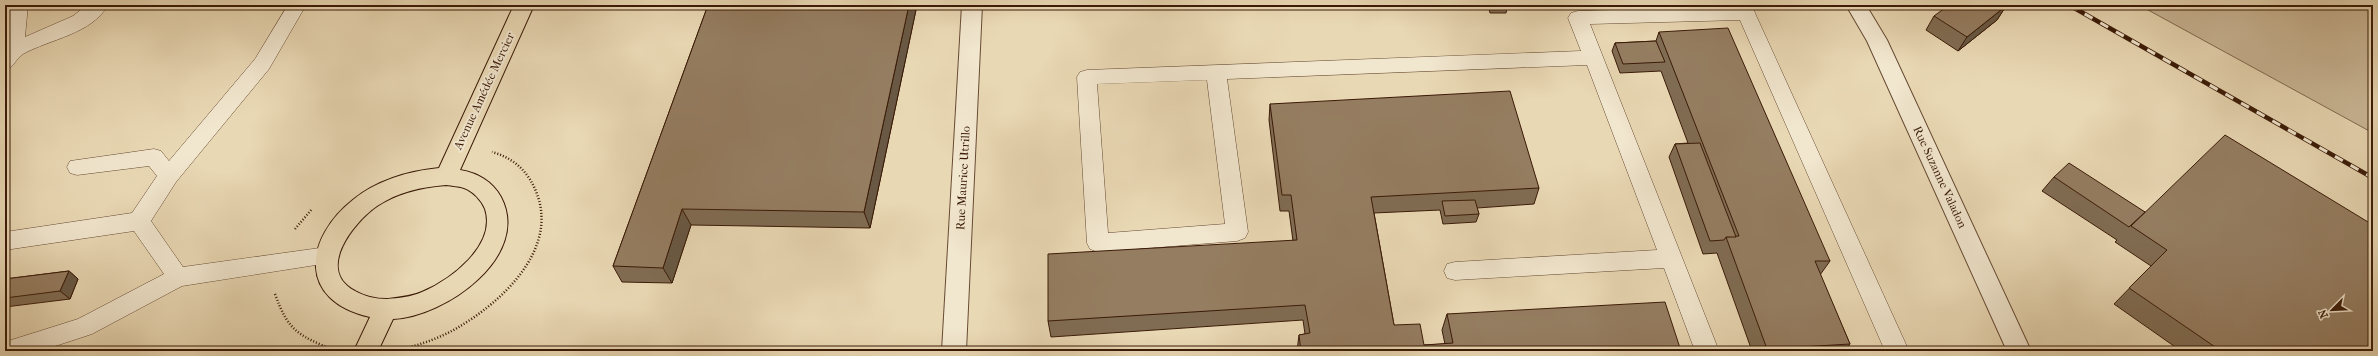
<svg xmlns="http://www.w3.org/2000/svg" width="2378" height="356" font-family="'IM FELL French Canon',serif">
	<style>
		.green { fill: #cbb897; stroke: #82694f }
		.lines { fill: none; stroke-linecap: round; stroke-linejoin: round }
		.service-casing { stroke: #664a32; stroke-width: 1 }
		.minor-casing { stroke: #664a32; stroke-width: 2 }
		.primary-casing { stroke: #3a1a07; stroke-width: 2 }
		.path { stroke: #3a1a07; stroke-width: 2.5; stroke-dasharray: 1 2; stroke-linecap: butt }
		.service { fill: #f1e6ce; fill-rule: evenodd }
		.minor { fill: #f1e6ce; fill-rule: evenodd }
		.primary { fill: #e9d8b4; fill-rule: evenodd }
		.rail-casing { stroke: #3a1a07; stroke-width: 4.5 }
		.rail { stroke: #f1e6ce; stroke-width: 3; stroke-dasharray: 9; stroke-linecap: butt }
		.wall { fill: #806c53; stroke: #3a1a07 }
		.shaded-wall { fill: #685844; stroke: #3a1a07 }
		.building { fill: #957d61; stroke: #3a1a07 }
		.labels { text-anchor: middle; stroke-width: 4; stroke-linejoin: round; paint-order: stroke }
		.street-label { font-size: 12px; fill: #3a1a07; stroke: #f1e6ce }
	</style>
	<rect width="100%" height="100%" fill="#e9d8b4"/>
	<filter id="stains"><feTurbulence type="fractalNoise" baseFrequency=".005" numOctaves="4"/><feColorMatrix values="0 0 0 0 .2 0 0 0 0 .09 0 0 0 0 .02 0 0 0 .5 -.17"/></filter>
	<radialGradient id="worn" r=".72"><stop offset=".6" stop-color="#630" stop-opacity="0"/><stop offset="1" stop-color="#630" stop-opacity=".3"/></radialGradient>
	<polygon class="green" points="2139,5 2373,5 2373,133"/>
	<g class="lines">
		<g class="service-casing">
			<g id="service">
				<path d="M 10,5 L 28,5 L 25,37 L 73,16 L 87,5 L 108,5 C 92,34 50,39 23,54 C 15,59 15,67 5,70 L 5,44 Z"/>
				<polygon points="288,5 306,5 269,69 176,182 151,221 183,267 327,247 335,250 338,256 335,262 182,286 92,334 40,351 5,351 5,342 78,319 164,274 134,231 5,250 5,232 132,213 157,176 149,166 77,175 70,173 67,167 70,161 154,149 161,151 169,161 255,59"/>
				<path d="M 1746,6 L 1753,8 L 1755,13 L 1909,351 L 1885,351 L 1740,20 L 1590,24 L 1719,351 L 1695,351 L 1664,268 L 1455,280 L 1447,278 L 1444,271 L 1447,264 L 1455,262 L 1657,250 L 1587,65 L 1227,79 L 1248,232 L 1245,238 L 1237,241 L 1098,252 L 1090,249 L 1087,243 L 1077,77 L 1080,72 L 1087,70 L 1581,51 L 1568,18 L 1571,13 L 1578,11 ZM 1207,80 L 1225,224 L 1108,233 L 1097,84 Z"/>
			</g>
		</g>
		<g class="minor-casing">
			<g id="minor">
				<polygon points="962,5 982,5 966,351 942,351"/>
				<polygon points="1846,5 1866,5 1887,40 2031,351 2007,351 1867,41"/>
			</g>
		</g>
		<g class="primary-casing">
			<path id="primary" d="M 514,5 L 534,5 L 460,170 C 478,173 492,181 501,197 C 532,256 445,317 393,319 L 378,351 L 354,351 L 370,317 C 297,301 304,238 354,199 C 378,180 409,171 439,168 ZM 446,185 C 452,186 458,186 464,188 C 473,191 482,201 485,209 C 497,246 450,280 422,292 C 411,297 398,298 387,299 C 375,299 364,296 355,291 C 315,270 354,222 377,206 C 398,192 421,187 446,185 Z"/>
		</g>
		<g class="path">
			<polyline points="295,229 312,209"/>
			<path d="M 275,294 C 288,331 299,336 334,350"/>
			<path d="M 403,349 C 422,344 440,338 457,328 C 502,302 558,250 537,194 C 529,172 514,158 492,152"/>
		</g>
		<use href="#service" class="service"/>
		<use href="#minor" class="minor"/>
		<use href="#primary" class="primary"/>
		<g class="rail-casing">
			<polyline id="rail" points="2069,5 2373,178"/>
		</g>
		<use href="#rail" class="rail"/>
	</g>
	<g class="wall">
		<polygon points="708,5 917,5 870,228 691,225 672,283 622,282 613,266"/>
		<polygon points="1488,5 1508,5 1506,13 1490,13"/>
		<polygon points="2006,6 1997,20 1958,51 1926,30 1934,16"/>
		<polygon points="1659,32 1830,261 1820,275 1850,344 1845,351 1752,351 1717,253 1703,254 1669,157 1675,144 1688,143 1661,71 1620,73 1612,51 1615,43 1656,41"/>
		<polygon points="1270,104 1539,188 1534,204 1477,208 1479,214 1476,222 1443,224 1440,210 1374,213 1394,325 1424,345 1445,344 1442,330 1447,314 1681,351 1297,351 1299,335 1305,334 1303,320 1051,337 1048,321 1293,241 1289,211 1280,211 1269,120"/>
		<polygon points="2054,177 2145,212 2373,351 2181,351 2114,304 2151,266 2115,242 2117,240 2042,191"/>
		<polygon points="69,271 78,279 70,299 5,307 5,279"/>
	</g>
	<g class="shaded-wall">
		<polygon points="909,5 917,5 870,228 864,212"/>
		<polygon points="2006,6 1997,20 1958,51 1967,37"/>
		<polygon points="682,209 691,225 672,283 663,268"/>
		<polygon points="69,271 78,279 70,299 60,291"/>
	</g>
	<g class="building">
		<polygon points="708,5 909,5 864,212 682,209 663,268 613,266"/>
		<polygon points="1949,5 2004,5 2006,6 1967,37 1934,16"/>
		<polygon points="1728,28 1830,261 1815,261 1850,344 1767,349 1726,237 1739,236 1659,32"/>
		<polygon points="1656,41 1665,62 1623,64 1615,43"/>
		<polygon points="1510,91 1539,188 1371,197 1394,325 1420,324 1424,345 1453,343 1447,314 1665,302 1681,351 1301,351 1299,335 1310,333 1305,305 1048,321 1048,254 1297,240 1291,195 1282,195 1270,104"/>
		<polygon points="2225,135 2373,225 2373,351 2221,351 2129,288 2167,250 2131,226"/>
		<polygon points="1700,143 1736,237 1726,237 1724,240 1710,241 1675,144"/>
		<polygon points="2069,163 2145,212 2129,227 2054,177"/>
		<polygon points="1475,200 1479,214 1445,216 1442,201"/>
		<polygon points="69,271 60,291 5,298 5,279"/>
	</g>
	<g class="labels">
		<g class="street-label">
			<text transform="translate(484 91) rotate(-65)" y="4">Avenue Amédée Mercier</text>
			<text transform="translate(1940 177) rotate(65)" y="4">Rue Suzanne Valadon</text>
			<text transform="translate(963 178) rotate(-87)" y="4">Rue Maurice Utrillo</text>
		</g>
	</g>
	<rect width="2378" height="356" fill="none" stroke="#e9d8b4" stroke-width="20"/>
	<rect x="6" y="6" width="2366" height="344" fill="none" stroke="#3a1a07" stroke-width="2"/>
	<rect x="10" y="10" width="2358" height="336" fill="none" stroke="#3a1a07"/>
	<g transform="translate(2332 310) rotate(246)" stroke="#f1e6ce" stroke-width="3" paint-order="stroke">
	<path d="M0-3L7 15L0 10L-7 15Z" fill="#3a1a07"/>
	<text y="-6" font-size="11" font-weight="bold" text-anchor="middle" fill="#3a1a07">N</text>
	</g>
	<rect width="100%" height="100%" filter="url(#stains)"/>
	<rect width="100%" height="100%" fill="url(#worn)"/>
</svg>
